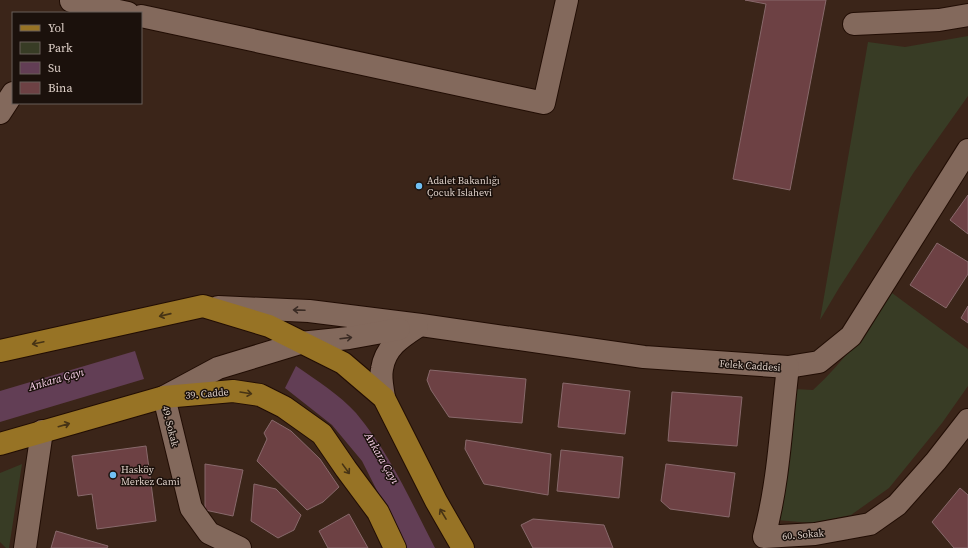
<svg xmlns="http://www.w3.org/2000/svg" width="968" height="548" font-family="'Source Serif 4',serif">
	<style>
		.green { fill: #383c25 }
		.water { fill: #623e55 }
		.building { fill: #6d4144; stroke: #88696b }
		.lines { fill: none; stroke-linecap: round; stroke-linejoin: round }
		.minor-casing { stroke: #210d04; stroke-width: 24 }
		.major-casing { stroke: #210d04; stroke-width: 24 }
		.minor { stroke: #83695c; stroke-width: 22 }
		.major { stroke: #977325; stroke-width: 22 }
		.oneway { stroke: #3a2b24 }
		.oneway2 { stroke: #463315 }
		.poi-dot { fill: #71c1f5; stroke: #1b110c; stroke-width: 1.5 }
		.labels { text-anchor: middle; stroke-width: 3; stroke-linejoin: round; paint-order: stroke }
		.poi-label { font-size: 10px; fill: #dfd1c9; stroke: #1b110c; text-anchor: start }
		.street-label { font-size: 10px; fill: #dfd1c9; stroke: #1b110c }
		.water-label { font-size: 11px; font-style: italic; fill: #fdd5ed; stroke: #1b110c }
	</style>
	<rect width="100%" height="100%" fill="#3b2519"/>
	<g class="green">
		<polygon points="968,36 968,96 914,172 839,288 820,320 868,42 905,47"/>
		<path d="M 892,293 L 968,349 L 968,386 L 942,423 L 889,488 L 851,515 L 811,523 L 777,520 L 794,389 L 813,390 C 844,362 868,327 892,293 Z"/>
		<polygon points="22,464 9,548 6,548 0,542 0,473"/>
	</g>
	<g class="water">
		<polygon points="135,351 144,379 0,422 0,391"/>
		<path d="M 296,366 C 316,380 340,395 356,413 C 390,453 411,502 435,548 L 406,548 L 362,461 L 332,425 L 285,388 Z"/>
	</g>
	<g class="building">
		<polygon points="745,0 826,0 790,190 733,179 766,4"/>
		<polygon points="968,195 968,234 950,220"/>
		<polygon points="937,243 968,262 968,274 946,308 910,285"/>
		<polygon points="968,306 968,323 961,318"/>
		<polygon points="430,370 526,379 522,423 449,417 431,390 427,380"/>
		<polygon points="563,383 630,391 625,434 558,427"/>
		<polygon points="672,392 742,397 737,446 668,441"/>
		<polygon points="272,420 291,431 320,459 339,487 323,502 307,510 257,461 267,439 264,433"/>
		<polygon points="466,440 551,454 548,495 484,484 465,449"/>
		<polygon points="146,446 156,521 97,529 92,494 78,496 72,456"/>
		<polygon points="561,450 623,457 619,498 557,491"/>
		<polygon points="205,464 243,470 233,516 205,510"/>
		<polygon points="666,464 735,473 729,517 670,509 661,501"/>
		<polygon points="254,484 276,489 301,515 294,530 278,538 251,521"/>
		<polygon points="960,488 968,495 968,548 954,548 932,522"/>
		<polygon points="349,514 368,548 328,548 319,531"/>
		<polygon points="533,519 604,525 613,548 533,548 521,525"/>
		<polygon points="56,531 108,546 107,548 51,548"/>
	</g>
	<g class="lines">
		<g class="minor-casing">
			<g id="minor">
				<polyline points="71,1 128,13"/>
				<polyline points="141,16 544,103 567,0"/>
				<polyline points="854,24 939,20 968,15"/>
				<polyline points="0,113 13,93"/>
				<polyline points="218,307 309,311 421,325 644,357 788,367 819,362 851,336 968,150"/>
				<path d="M 788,367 C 781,424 779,482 764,537 L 815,534 L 870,524 L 897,505 L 936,461 L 968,420"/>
				<path d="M 384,398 C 383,389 380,378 382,369 C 385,348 400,338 417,327"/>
				<polyline points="25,548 42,431"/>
				<polyline points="240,548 209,533 191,508 164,397 218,368 300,343 349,338 399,329"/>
			</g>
		</g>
		<g class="major-casing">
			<g id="major">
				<polyline points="0,351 203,306 269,326 343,363 384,398 436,501 463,548"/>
				<polyline points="0,444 164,397 233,391 260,395 284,407 322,434 346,469 378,512 395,548"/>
			</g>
		</g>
		<use href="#minor" class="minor"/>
		<use href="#major" class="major"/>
	</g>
	<defs><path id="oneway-shaft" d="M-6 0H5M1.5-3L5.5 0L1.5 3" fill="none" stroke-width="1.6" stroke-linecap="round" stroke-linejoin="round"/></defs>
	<g class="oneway">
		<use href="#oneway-shaft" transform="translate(299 310) rotate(-178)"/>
		<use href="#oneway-shaft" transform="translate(346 338) rotate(-7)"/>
	</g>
	<g class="oneway2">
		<use href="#oneway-shaft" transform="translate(165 315) rotate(167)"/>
		<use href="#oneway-shaft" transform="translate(38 343) rotate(168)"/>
		<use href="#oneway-shaft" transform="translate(246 393) rotate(9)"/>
		<use href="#oneway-shaft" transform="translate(64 425) rotate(-16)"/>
		<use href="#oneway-shaft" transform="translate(346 469) rotate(54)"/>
		<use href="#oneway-shaft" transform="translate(443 514) rotate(-121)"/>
	</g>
	<g class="poi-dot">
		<circle cx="419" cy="186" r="4"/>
		<circle cx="113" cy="475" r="4"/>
	</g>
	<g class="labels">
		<g class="poi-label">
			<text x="427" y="184">Adalet Bakanlığı<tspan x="427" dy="12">Çocuk Islahevi</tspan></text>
			<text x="121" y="473">Hasköy<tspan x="121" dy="12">Merkez Cami</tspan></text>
		</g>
		<g class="street-label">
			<text transform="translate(750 365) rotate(4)" y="4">Felek Caddesi</text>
			<text transform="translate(207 393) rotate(-5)" y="4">39. Cadde</text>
			<text transform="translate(171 426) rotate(76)" y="4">49. Sokak</text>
			<text transform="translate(803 534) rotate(-5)" y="4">60. Sokak</text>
		</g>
		<g class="water-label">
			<text transform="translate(56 379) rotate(-16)" y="4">Ankara Çayı</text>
			<text transform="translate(382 458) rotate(60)" y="4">Ankara Çayı</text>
		</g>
	</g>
	<rect x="12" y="12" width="130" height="92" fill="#1b110c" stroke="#695e58"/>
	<rect x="20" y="25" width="20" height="6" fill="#977325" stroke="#695e58"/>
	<text x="48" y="32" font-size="12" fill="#dfd1c9">Yol</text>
	<rect x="20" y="42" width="20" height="12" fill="#383c25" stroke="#695e58"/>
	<text x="48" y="52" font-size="12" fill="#dfd1c9">Park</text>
	<rect x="20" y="62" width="20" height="12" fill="#623e55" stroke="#695e58"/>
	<text x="48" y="72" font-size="12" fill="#dfd1c9">Su</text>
	<rect x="20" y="82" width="20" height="12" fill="#6d4144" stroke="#695e58"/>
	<text x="48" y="92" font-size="12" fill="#dfd1c9">Bina</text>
</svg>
